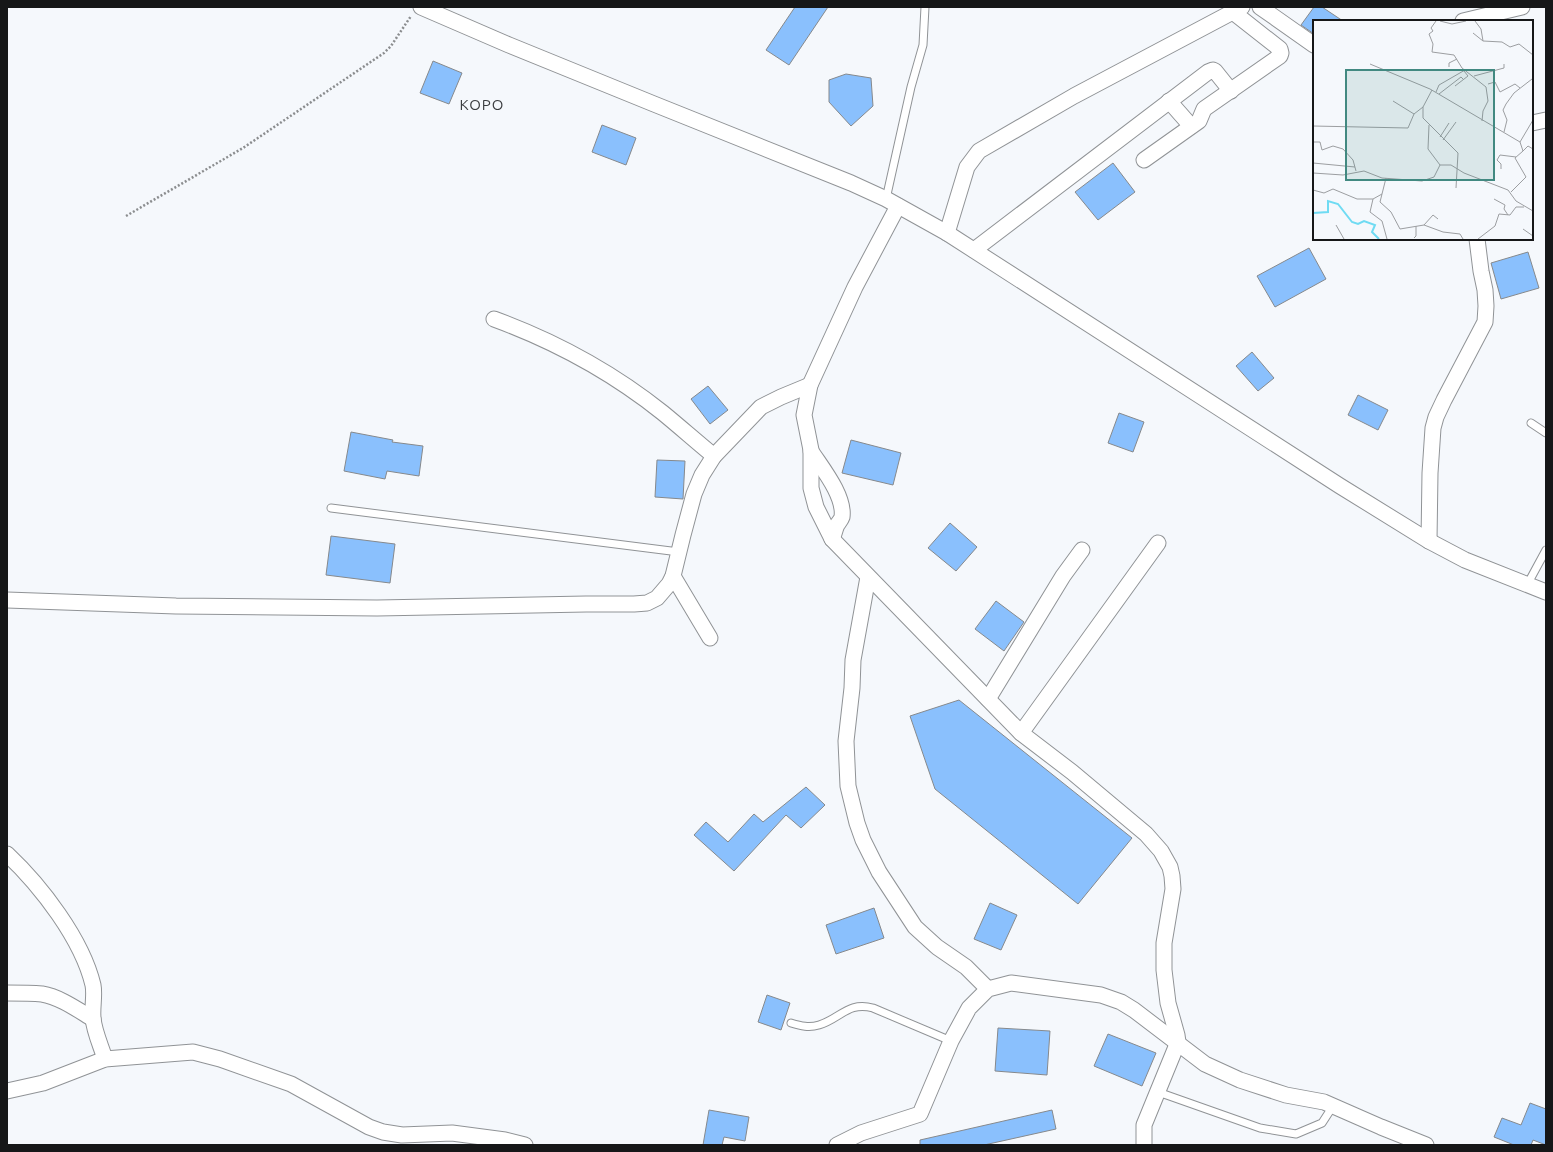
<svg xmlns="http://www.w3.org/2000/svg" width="1553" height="1152" font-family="Ubuntu,sans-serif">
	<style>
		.building { fill: #8ac0fd; stroke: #86898c }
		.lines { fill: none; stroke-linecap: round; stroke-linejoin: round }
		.service-casing { stroke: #909396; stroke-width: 9 }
		.minor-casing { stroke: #909396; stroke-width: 17 }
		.path { stroke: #8b8d8f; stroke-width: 2.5; stroke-dasharray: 2 2; stroke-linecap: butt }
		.service { stroke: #fff; stroke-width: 7 }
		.minor { stroke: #fff; stroke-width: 15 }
		.labels { text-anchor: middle; stroke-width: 3.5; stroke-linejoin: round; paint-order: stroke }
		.quarter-label { font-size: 15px; letter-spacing: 1px; fill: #3a3c3f; stroke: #f5f8fc }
		.inset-river { fill: none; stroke: #6fdbf3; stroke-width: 2 }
		.inset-road { fill: none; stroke: #9c9ea1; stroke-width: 1 }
		.view { fill: #428981; fill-opacity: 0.15; stroke: #428981; stroke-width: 2 }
		.inset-edge { fill: none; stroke: #161718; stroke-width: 2 }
	</style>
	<rect width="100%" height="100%" fill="#f5f8fc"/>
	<g class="building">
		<polygon points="795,7 828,7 789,65 766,50"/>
		<polygon points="1314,7 1322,7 1343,21 1314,21 1314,34 1301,25"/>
		<polygon points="433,61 462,73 449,104 420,93"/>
		<polygon points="846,74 871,78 873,106 851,126 829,102 829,80"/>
		<polygon points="602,125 636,138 626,165 592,152"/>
		<polygon points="1113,163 1135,192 1098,220 1075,192"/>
		<polygon points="1309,248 1326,279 1275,307 1257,276"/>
		<polygon points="1528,252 1539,288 1501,299 1491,263"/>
		<polygon points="1252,352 1274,378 1258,391 1236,366"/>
		<polygon points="708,386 728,410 710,424 691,399"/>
		<polygon points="1358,395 1388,410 1378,430 1348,415"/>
		<polygon points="1119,413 1144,422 1133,452 1108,443"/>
		<polygon points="351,432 393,440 392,442 423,446 419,476 387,471 385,479 344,471"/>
		<polygon points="851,440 901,453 893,485 842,473"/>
		<polygon points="657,460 685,461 683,499 655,497"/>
		<polygon points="950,523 977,547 956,571 928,548"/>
		<polygon points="331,536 395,544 390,583 326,575"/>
		<polygon points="996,601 1024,622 1004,651 975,629"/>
		<polygon points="959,700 1132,838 1078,904 935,789 910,716"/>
		<polygon points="806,787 825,805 801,828 786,815 734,871 694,835 706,822 728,842 754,814 763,822"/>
		<polygon points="990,903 1017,915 1001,950 974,939"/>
		<polygon points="874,908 884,938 836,954 826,925"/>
		<polygon points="767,995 790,1003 781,1030 758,1022"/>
		<polygon points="998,1028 1050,1031 1047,1075 995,1071"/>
		<polygon points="1108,1034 1156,1053 1142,1086 1094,1066"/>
		<polygon points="1530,1103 1546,1109 1546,1145 1533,1140 1531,1145 1514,1145 1494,1137 1502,1118 1521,1125"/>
		<polygon points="709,1110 749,1117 745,1141 724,1137 722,1145 703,1145"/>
		<polygon points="1052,1110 1056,1129 984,1145 920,1145 920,1140"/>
	</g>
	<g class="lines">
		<g class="service-casing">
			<g id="service">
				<polyline points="886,199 911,87 923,45 925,7"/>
				<polyline points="1531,423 1546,433"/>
				<polyline points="331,508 679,552"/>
				<polyline points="1527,585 1546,550"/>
				<path d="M 791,1023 C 801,1026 809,1028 819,1025 C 840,1019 848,1001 873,1008 L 951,1041"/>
				<polyline points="1158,1092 1260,1128 1296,1134 1322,1123 1333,1106"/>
			</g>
		</g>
		<g class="minor-casing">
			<g id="minor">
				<polyline points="421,7 509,45 654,104 851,183 886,199 947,233 1340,486 1429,541 1465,560 1546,592"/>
				<polyline points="1260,7 1314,45"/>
				<polyline points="1463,21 1522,7"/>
				<polyline points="1169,101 1191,126"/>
				<polyline points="1532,123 1546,120"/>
				<polyline points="1144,160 1199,121 1204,109 1280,56 1281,53 1280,49 1233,12"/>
				<polyline points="898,206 855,287 810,385 804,415 811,450 811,488 816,507 832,539 1021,733 1072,772 1146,834 1161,851 1170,867 1172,876 1173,889 1164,943 1164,970 1168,1003 1177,1035 1178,1042 1144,1125 1144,1145"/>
				<polyline points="947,233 967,167 979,151 1074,96 1242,7"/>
				<polyline points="974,250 1208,72 1213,70 1215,71 1231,91"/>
				<path d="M 494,319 C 554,341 613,373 663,413 C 680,427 697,442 714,456"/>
				<path d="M 811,451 C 822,468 845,496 842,517 C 841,520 839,522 837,525 C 835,529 834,535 832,539"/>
				<polyline points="1429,541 1430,473 1433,428 1436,417 1444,400 1485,322 1486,306 1485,290 1481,271 1477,239"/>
				<polyline points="673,576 710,638"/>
				<polyline points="868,577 853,660 852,688 846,741 848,786 857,823 863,840 879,872 915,927 937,947 966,967 988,989"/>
				<polyline points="7,600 176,606 377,608 586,604 634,604 647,603 657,598 669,584 673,576 683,535 694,494 702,475 714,456 761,407 781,397 810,385"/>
				<polyline points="988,699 1063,576 1082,550"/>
				<polyline points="1021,733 1158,543"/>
				<path d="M 7,854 C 41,886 82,939 93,985 C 95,995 92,1007 93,1018 C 94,1031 101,1046 105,1059"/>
				<path d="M 7,993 C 18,993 31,993 42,994 C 60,997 78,1010 93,1019"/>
				<polyline points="7,1091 43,1083 105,1059 193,1052 220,1059 291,1084 369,1127 383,1132 402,1135 452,1133 505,1140 525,1145"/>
				<polyline points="837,1145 861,1133 920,1114 951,1041 969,1008 988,989 1011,983 1101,995 1121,1002 1134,1010 1205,1064 1240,1080 1286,1095 1324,1102 1381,1127 1426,1145"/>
			</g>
		</g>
		<polyline class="path" points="126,216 243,148 384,53 391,46 411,16"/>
		<use href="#service" class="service"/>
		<use href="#minor" class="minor"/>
	</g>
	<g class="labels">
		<g class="quarter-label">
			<text x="482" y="110">KOPO</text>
		</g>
	</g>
	<g transform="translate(1313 20)">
		<rect width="220" height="220" fill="#f5f8fc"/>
		<path class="inset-river" d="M 0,193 L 15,192 L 15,181 L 25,184 L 39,202 L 45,204 L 51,201 L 62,205 L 59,212 L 66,219"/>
		<path class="inset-road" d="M 123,1 L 118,8 L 120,11 L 116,14 L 120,24 L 119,32 L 141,35 L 149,48 L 173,67 L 175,81 L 170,91 L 169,101M 127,1 L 139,4 L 153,1M 162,1 L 168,9 L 170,21 L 189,22 L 197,27 L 206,24 L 220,35M 160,13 L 170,21M 57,44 L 117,69 L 207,122 L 210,131 L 202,138 L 213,157 L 198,172M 136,47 L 136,43 L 144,39M 161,56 L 191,48 L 191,44M 175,64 L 182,62 L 187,72 L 202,64 L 207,68M 142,66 L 155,56 L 151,51M 119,70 L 110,87 L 110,98 L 145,133 L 143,168M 123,72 L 126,65 L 152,50M 126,74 L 148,57 L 150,59M 80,81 L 101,94M 116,105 L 115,129 L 127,145M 0,106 L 95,108 L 101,94 L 110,87M 191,112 L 194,100 L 190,90 L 193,84 L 201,73 L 219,59M 127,117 L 136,103M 130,120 L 143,102M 0,122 L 7,122 L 9,130 L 20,126 L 30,129 L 40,140 L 43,151M 207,122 L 220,100M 210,131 L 215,126 L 220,129M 0,143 L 42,147M 188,149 L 188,144 L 184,140 L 187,135 L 203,137M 0,153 L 30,155 L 51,151 L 69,158 L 109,161 L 121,157 L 127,145 L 138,145 L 151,153 L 195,170 L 203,181 L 220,191M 73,158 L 67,182 L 78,192 L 87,209 L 111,205 L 130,212 L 147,214 L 150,219M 0,170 L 11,173 L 20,169 L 44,179 L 60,179 L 69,174M 60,179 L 57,192 L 69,201 L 74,219M 181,179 L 192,185 L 191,189 L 195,195M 23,205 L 31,219M 111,205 L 120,195 L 125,199M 210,209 L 220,216M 101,218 L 103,216 L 103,206M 165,219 L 182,206 L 186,194 L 197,195 L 203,187 L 211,187"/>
		<path class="view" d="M 33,50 L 181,50 L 181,160 L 33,160 Z"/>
		<rect width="220" height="220" class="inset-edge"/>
	</g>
	<rect width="1553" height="1152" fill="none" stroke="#161718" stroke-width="16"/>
</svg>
